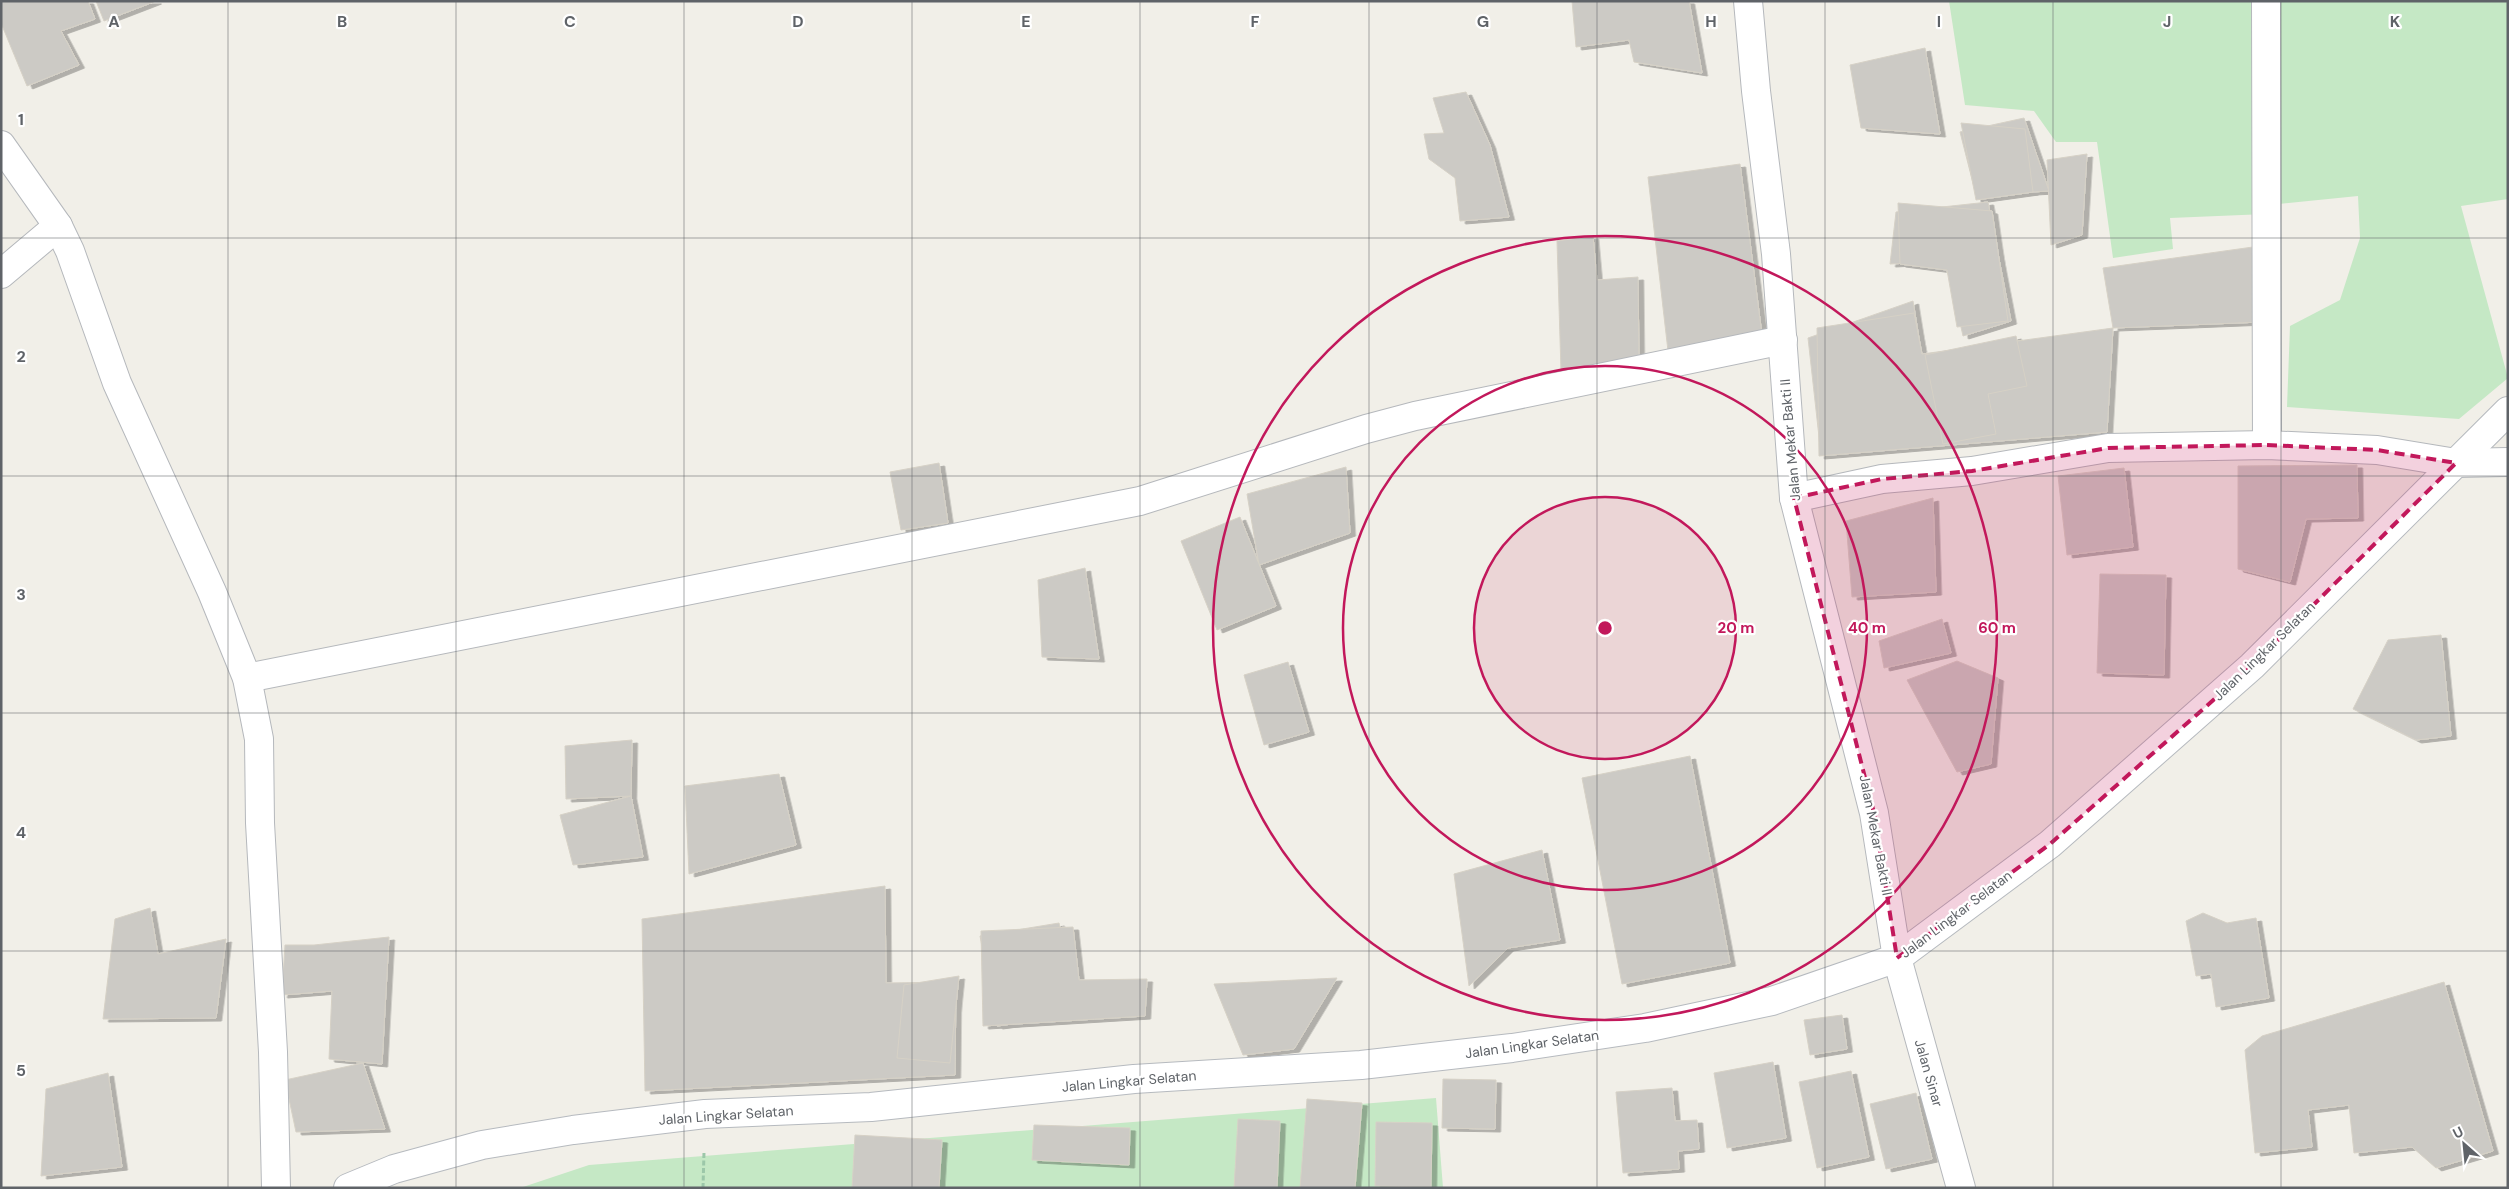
<svg xmlns="http://www.w3.org/2000/svg" width="2509" height="1189" font-family="'DM Sans',sans-serif">
	<style>
		.green { fill: #c5e8c5 }
		.building { fill: #cccac5; stroke: #d6d1c6; filter: url(#shadow) }
		.lines { fill: none; stroke-linecap: round; stroke-linejoin: round }
		.street-casing { stroke: #b5b8bc; stroke-width: 30 }
		.secondary-casing { stroke: #b6babf; stroke-width: 30 }
		.path { stroke: #9cc7a9; stroke-width: 3; stroke-dasharray: 5 2.5; stroke-linecap: butt }
		.street { stroke: #fff; stroke-width: 28 }
		.secondary { stroke: #fff; stroke-width: 28 }
		.marked { fill: #c2185b; fill-opacity: 0.2; stroke: #c2185b; stroke-width: 4; stroke-dasharray: 10 6; stroke-linejoin: round }
		.grid { fill: none; stroke: #5f6368; stroke-width: 1; stroke-opacity: 0.55 }
		.ring { fill: none; stroke: #c2185b; stroke-width: 2.5 }
		.labels { text-anchor: middle; stroke-width: 4.5; stroke-linejoin: round; paint-order: stroke }
		.street-label { font-size: 14px; fill: #5f6368; stroke: #fff }
		.grid-label { font-size: 16px; text-anchor: middle; font-weight: bold; fill: #5f6368; stroke: #fff; stroke-width: 4.5; stroke-linejoin: round; paint-order: stroke }
		.centre { fill: #c2185b; stroke: #fff; stroke-width: 2.5 }
		.ring-label { font-size: 15px; text-anchor: middle; font-weight: bold; fill: #c2185b; stroke: #fff; stroke-width: 4.5; stroke-linejoin: round; paint-order: stroke }
	</style>
	<defs>
		<filter id="shadow"><feDropShadow dx="5.5" dy="3" stdDeviation="0" flood-color="#0004"/></filter>
	</defs>
	<rect width="100%" height="100%" fill="#f1efe8"/>
	<g class="green">
		<polygon points="1949,1 2268,1 2266,214 2170,218 2173,249 2113,258 2097,142 2056,142 2034,111 1965,105"/>
		<polygon points="2280,1 2508,1 2508,199 2461,206 2508,378 2459,419 2287,407 2290,326 2340,300 2360,238 2358,196 2279,204"/>
		<polygon points="1436,1098 1443,1188 520,1188 589,1165"/>
	</g>
	<g class="building">
		<polygon points="1,1 88,1 95,19 61,31 79,65 27,86 1,23"/>
		<polygon points="96,1 156,1 104,21"/>
		<polygon points="1572,1 1689,1 1702,73 1634,62 1629,40 1576,47"/>
		<polygon points="1925,48 1940,134 1861,128 1850,65"/>
		<polygon points="1466,92 1490,145 1509,217 1460,221 1455,178 1429,159 1424,134 1444,133 1433,98"/>
		<polygon points="2024,118 2049,191 1976,195 1960,132"/>
		<polygon points="1961,123 2025,129 2033,192 1976,200"/>
		<polygon points="2087,154 2082,235 2051,245 2047,160"/>
		<polygon points="1740,164 1762,335 1668,351 1648,177"/>
		<polygon points="1988,202 2011,321 1963,336 1946,261 1890,264 1896,212"/>
		<polygon points="1898,203 1992,211 2008,321 1957,327 1947,270 1900,264"/>
		<polygon points="1593,236 1597,280 1638,277 1639,360 1561,371 1557,241"/>
		<polygon points="2260,246 2261,322 2113,328 2103,268"/>
		<polygon points="1913,301 1935,438 1821,455 1808,338"/>
		<polygon points="1914,313 1922,354 2113,328 2107,432 1819,456 1817,328"/>
		<polygon points="2016,336 2027,386 1988,394 1996,434 1943,444 1925,355"/>
		<polygon points="939,463 948,523 901,530 890,472"/>
		<polygon points="2357,465 2358,518 2306,519 2290,582 2238,569 2238,466"/>
		<polygon points="1346,467 1350,533 1259,565 1247,494"/>
		<polygon points="2124,468 2133,547 2067,555 2058,476"/>
		<polygon points="1933,498 1936,592 1852,597 1846,521"/>
		<polygon points="1240,517 1276,606 1217,630 1181,541"/>
		<polygon points="1085,568 1099,659 1042,657 1038,580"/>
		<polygon points="2100,574 2166,575 2164,675 2097,673"/>
		<polygon points="1942,619 1951,653 1884,668 1879,641"/>
		<polygon points="2441,635 2451,736 2416,740 2353,709 2388,640"/>
		<polygon points="1957,661 1998,678 1991,764 1957,772 1907,680"/>
		<polygon points="1288,662 1309,732 1264,745 1244,675"/>
		<polygon points="632,740 631,796 566,799 565,746"/>
		<polygon points="1690,756 1730,963 1622,984 1582,778"/>
		<polygon points="779,774 796,845 689,874 685,786"/>
		<polygon points="631,796 643,857 573,865 560,815"/>
		<polygon points="1542,850 1560,940 1508,948 1469,986 1454,874"/>
		<polygon points="885,886 886,983 956,982 955,1075 645,1091 642,919"/>
		<polygon points="150,908 158,954 226,939 216,1018 103,1019 115,919"/>
		<polygon points="2203,913 2227,923 2256,918 2269,998 2216,1007 2211,974 2196,976 2186,921"/>
		<polygon points="1059,923 1080,1015 997,1026 980,936"/>
		<polygon points="1073,927 1079,980 1147,979 1145,1016 983,1026 981,931"/>
		<polygon points="389,937 382,1064 329,1059 332,991 282,995 285,945 314,945"/>
		<polygon points="959,976 950,1063 897,1058 904,985"/>
		<polygon points="1337,978 1294,1049 1243,1055 1214,984"/>
		<polygon points="2444,982 2493,1151 2436,1168 2412,1147 2354,1153 2349,1105 2308,1110 2312,1147 2255,1153 2245,1050 2262,1036"/>
		<polygon points="1842,1015 1847,1049 1810,1055 1804,1020"/>
		<polygon points="1773,1062 1786,1138 1727,1148 1714,1073"/>
		<polygon points="363,1063 385,1129 296,1132 285,1080"/>
		<polygon points="1851,1071 1869,1157 1817,1168 1799,1082"/>
		<polygon points="108,1073 122,1167 41,1176 46,1089"/>
		<polygon points="1443,1079 1496,1080 1495,1129 1442,1128"/>
		<polygon points="1672,1088 1675,1121 1697,1120 1699,1149 1678,1151 1679,1169 1623,1173 1616,1092"/>
		<polygon points="1916,1093 1932,1159 1886,1169 1870,1104"/>
		<polygon points="1307,1099 1362,1103 1355,1188 1300,1188"/>
		<polygon points="1238,1119 1280,1121 1277,1188 1234,1188"/>
		<polygon points="1376,1122 1432,1123 1431,1187 1375,1186"/>
		<polygon points="1034,1125 1130,1128 1129,1165 1032,1160"/>
		<polygon points="855,1135 942,1140 939,1188 852,1188"/>
	</g>
	<g class="lines">
		<g class="street-casing">
			<g id="street">
				<polyline points="1748,1 1756,91 1776,254 1794,498 1874,813 1897,958 1961,1188"/>
				<polyline points="2266,1 2267,445"/>
				<polyline points="1,145 58,226 70,251 117,383 212,592 247,678 259,739 260,823 273,1052 276,1188"/>
				<polyline points="1,274 58,226"/>
				<polyline points="1794,498 1882,479 1972,471 2108,448 2267,445 2377,450 2456,463 2508,462"/>
				<polyline points="247,678 1140,501 1366,429 1415,416 1783,340"/>
			</g>
		</g>
		<g class="secondary-casing">
			<polyline id="secondary" points="348,1188 394,1169 482,1145 573,1130 705,1114 871,1107 1134,1079 1361,1065 1512,1048 1645,1028 1772,1001 1897,958 2050,844 2252,666 2508,411"/>
		</g>
		<polyline class="path" points="703,1188 704,1152"/>
		<use href="#street" class="street"/>
		<use href="#secondary" class="secondary"/>
	</g>
	<path class="marked" d="M 2267,445 L 2377,450 L 2456,463 L 2252,666 L 2050,844 L 1897,958 L 1874,813 L 1794,498 L 1882,479 L 1972,471 L 2108,448 Z"/>
	<path class="grid" d="M 228,1 L 228,1188M 456,1 L 456,1188M 684,1 L 684,1188M 912,1 L 912,1188M 1140,1 L 1140,1188M 1369,1 L 1369,1188M 1597,1 L 1597,1188M 1825,1 L 1825,1188M 2053,1 L 2053,1188M 2281,1 L 2281,1188M 1,238 L 2508,238M 1,476 L 2508,476M 1,713 L 2508,713M 1,951 L 2508,951"/>
	<circle cx="1605" cy="628" r="131" fill="#c2185b" fill-opacity=".12"/>
	<g class="ring">
		<circle cx="1605" cy="628" r="131"/>
		<circle cx="1605" cy="628" r="262"/>
		<circle cx="1605" cy="628" r="392"/>
	</g>
	<g class="labels">
		<g class="street-label">
			<text transform="translate(1790 440) rotate(-95)" y="5">Jalan Mekar Bakti II</text>
			<text transform="translate(2264 651) rotate(-44)" y="5">Jalan Lingkar Selatan</text>
			<text transform="translate(1876 835) rotate(79)" y="5">Jalan Mekar Bakti II</text>
			<text transform="translate(1956 914) rotate(-37)" y="5">Jalan Lingkar Selatan</text>
			<text transform="translate(1532 1044) rotate(-8)" y="5">Jalan Lingkar Selatan</text>
			<text transform="translate(1929 1073) rotate(74)" y="5">Jalan Sinar</text>
			<text transform="translate(1129 1081) rotate(-5)" y="5">Jalan Lingkar Selatan</text>
			<text transform="translate(726 1115) rotate(-4)" y="5">Jalan Lingkar Selatan</text>
		</g>
	</g>
	<g class="grid-label">
		<text x="114" y="27">A</text>
		<text x="342" y="27">B</text>
		<text x="570" y="27">C</text>
		<text x="798" y="27">D</text>
		<text x="1026" y="27">E</text>
		<text x="1255" y="27">F</text>
		<text x="1483" y="27">G</text>
		<text x="1711" y="27">H</text>
		<text x="1939" y="27">I</text>
		<text x="2167" y="27">J</text>
		<text x="2395" y="27">K</text>
		<text x="21" y="125">1</text>
		<text x="21" y="362">2</text>
		<text x="21" y="600">3</text>
		<text x="21" y="838">4</text>
		<text x="21" y="1076">5</text>
	</g>
	<circle cx="1605" cy="628" r="8" class="centre"/>
	<g class="ring-label">
		<text x="1736" y="633">20 m</text>
		<text x="1867" y="633">40 m</text>
		<text x="1997" y="633">60 m</text>
	</g>
	<rect width="2509" height="1189" fill="none" stroke="#5f6368" stroke-width="5"/>
	<g transform="translate(2464 1144) rotate(333)" stroke="#ffffff" stroke-width="4" paint-order="stroke">
	<path d="M0-4L9 19L0 12L-9 19Z" fill="#5f6368"/>
	<text y="-8" font-size="14" font-weight="bold" text-anchor="middle" fill="#5f6368">U</text>
	</g>
</svg>
